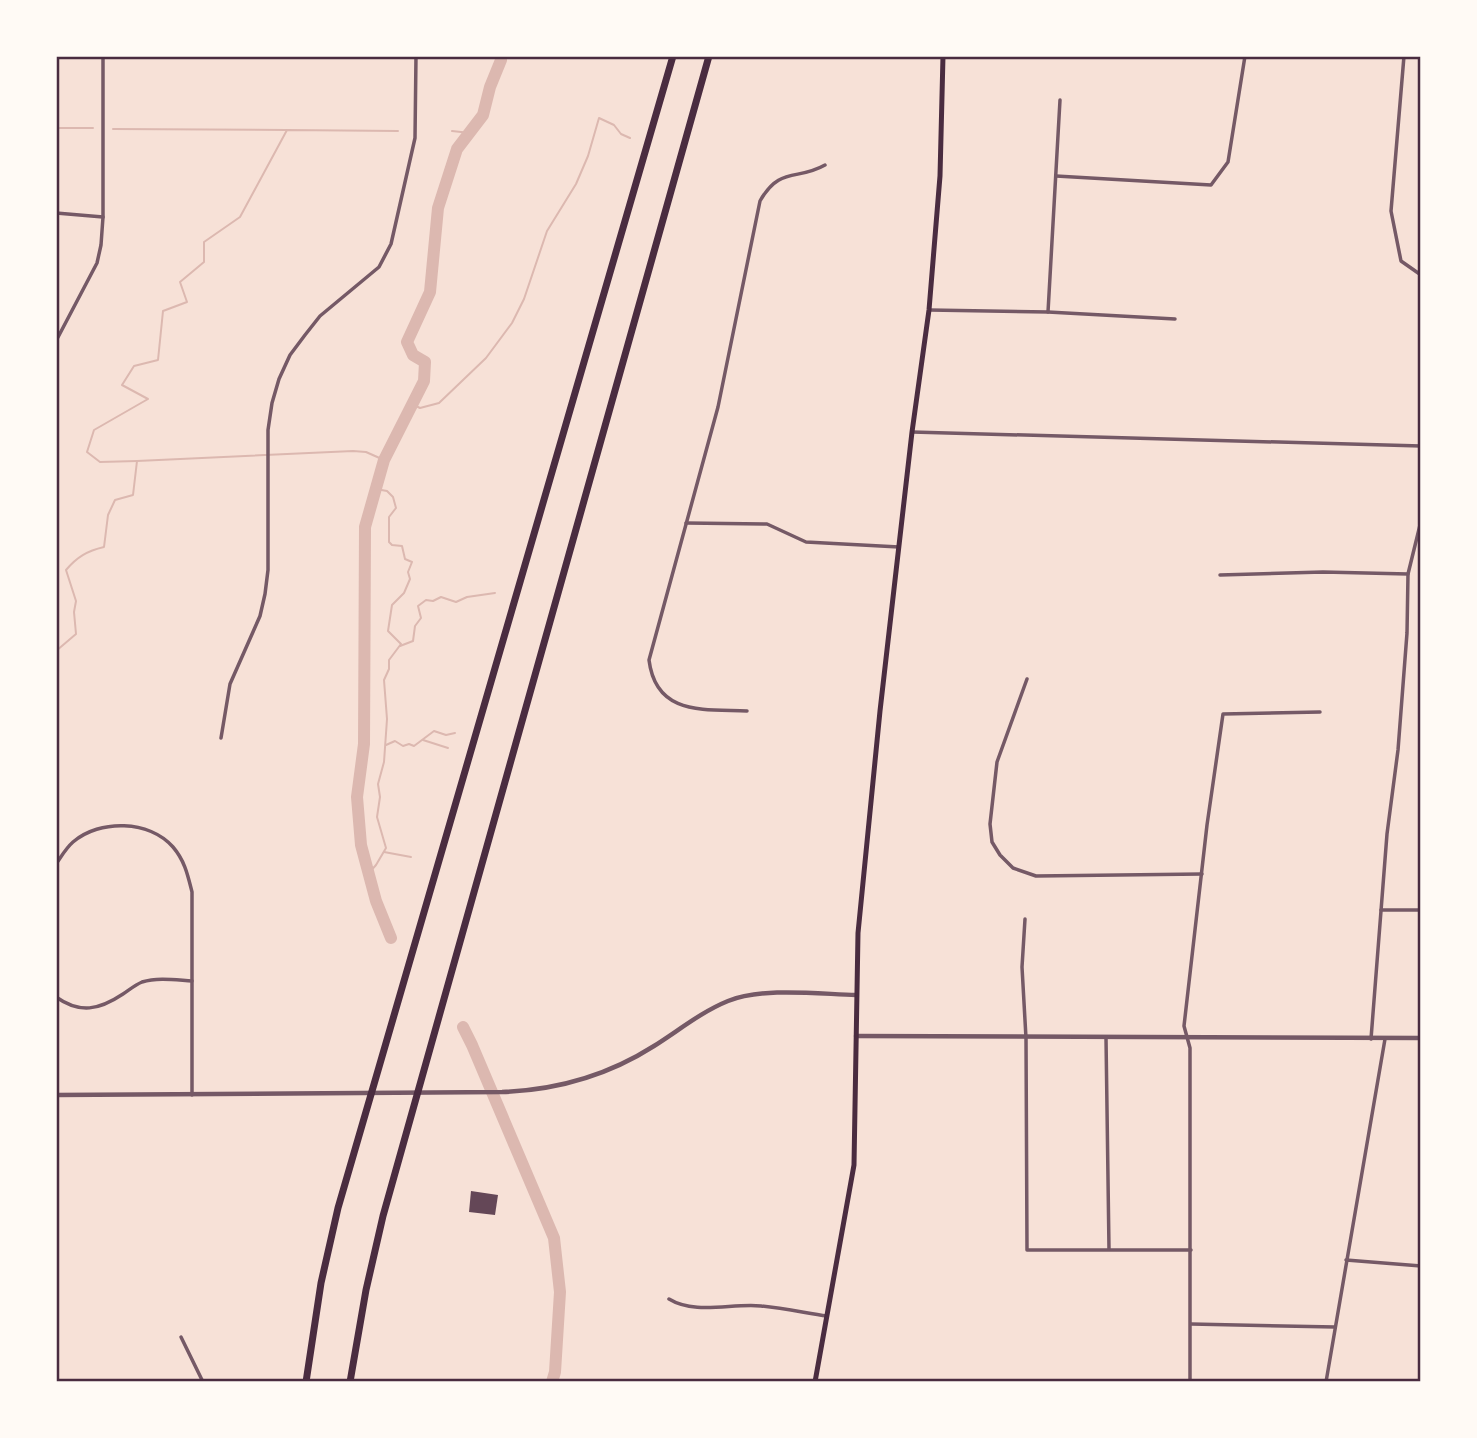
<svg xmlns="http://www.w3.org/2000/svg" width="1477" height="1438" font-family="'DejaVu Sans',sans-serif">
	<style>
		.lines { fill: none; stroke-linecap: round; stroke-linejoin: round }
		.stream { stroke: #dcb8b0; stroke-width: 2 }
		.river { stroke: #dcb8b0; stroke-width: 12 }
		.building { fill: #644757 }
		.minor { stroke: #755966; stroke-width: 3.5 }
		.tertiary { stroke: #755966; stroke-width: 4.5 }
		.secondary { stroke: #4a2c40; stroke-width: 5 }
		.motorway { stroke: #4a2c40; stroke-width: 7 }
		.neatline { fill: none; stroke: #4a2c40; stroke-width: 2.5 }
	</style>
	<rect width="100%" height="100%" fill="#f7e1d7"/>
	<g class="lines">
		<g class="stream">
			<polyline points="56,128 93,128"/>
			<polyline points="113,129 287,130"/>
			<polyline points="452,131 470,133"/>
			<polyline points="412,404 420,408 439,403 486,358 512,323 524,299 547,231 576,184 588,156 599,118 614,125 621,134 630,138"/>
			<polyline points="137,461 100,462 87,452 94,430 148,399 122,385 134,366 158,360 163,311 187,302 180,282 204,262 204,242 240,217 287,130 398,131"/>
			<polyline points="400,646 413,641 415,626 421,618 418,606 426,600 433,601 441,597 456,602 467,597 495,593"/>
			<path d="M 56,651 L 76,634 L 74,612 L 76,601 L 66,570 C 77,557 87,551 104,547 L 108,515 L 115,500 L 133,495 L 137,461 L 353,451 L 366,452 L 384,460"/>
			<polyline points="423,740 448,748"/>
			<polyline points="386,745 395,741 403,746 409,744 414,746 434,731 446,735 455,733"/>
			<polyline points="384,852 411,857"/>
			<polyline points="368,874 376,865 386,848 377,817 380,797 378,784 384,762 387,719 384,680 389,669 389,660 401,644 388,631 392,605 404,593 410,579 408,572 412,562 405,559 402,546 392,545 389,542 389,517 396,508 393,497 387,491 376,489"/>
		</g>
		<g class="river">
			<polyline points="391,938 376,901 361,845 357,797 364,744 365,527 384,460 424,381 425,362 413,355 407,342 430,292 438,208 457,149 483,115 490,87 501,60"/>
			<polyline points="463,1027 472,1045 554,1238 560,1292 555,1372 552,1382"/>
		</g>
	</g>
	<polygon class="building" points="471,1191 498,1195 495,1215 469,1212"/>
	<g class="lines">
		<g class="minor">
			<polyline points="1404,56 1391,211 1401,261 1421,275"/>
			<polyline points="1056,176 1211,185 1228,162 1245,56"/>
			<polyline points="56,213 103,217"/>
			<polyline points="929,310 1048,312 1175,319"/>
			<polyline points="1048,312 1060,100"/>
			<polyline points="56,341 97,263 101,245 103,217 103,56"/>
			<polyline points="912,432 1421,446"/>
			<polyline points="686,523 767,524 806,542 899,547"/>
			<polyline points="1220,575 1323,572 1408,574"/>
			<polyline points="1027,679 997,762 990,824 992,842 1000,855 1013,868 1036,876 1202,874"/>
			<path d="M 747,711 C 704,709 656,716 649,660 L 718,407 L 760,201 C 780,166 797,181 825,165"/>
			<polyline points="221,738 230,684 260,616 265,594 268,570 268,430 272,403 279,379 290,355 305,335 320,316 379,267 391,244 415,138 416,56"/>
			<path d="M 56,864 C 61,857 66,848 73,842 C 100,819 149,820 173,847 C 185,861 188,876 192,892 L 192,1095"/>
			<polyline points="1381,910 1421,910"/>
			<polyline points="1025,919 1022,967 1026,1038 1027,1250 1191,1250"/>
			<path d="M 56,997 C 80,1014 99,1010 123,994 C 129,990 135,985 142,982 C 158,977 176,980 192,981"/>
			<polyline points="1106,1038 1109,1249"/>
			<polyline points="1371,1039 1387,834 1398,750 1407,633 1408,574 1421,521"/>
			<polyline points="1346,1260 1421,1266"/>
			<path d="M 669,1299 C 695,1315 732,1303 761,1306 C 784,1308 806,1313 827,1316"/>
			<polyline points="1191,1324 1335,1327"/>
			<polyline points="181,1337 203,1382"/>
			<polyline points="1190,1382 1190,1048 1184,1026 1207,825 1223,714 1320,712"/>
			<polyline points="1326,1382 1385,1039"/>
		</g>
		<g class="tertiary">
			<polyline points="856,1036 1421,1038"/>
			<path d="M 56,1095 L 502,1092 C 558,1090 607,1076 654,1046 C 678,1031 701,1012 728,1001 C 763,987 818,994 856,995"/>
		</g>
		<polyline class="secondary" points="815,1382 854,1165 858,933 880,711 912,432 929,310 940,176 943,56"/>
		<g class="motorway">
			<polyline points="306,1382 321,1283 338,1208 673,56"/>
			<polyline points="350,1382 366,1290 383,1216 709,56"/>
		</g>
	</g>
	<rect width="1477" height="1438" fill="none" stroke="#fffaf5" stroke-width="116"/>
	<rect x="58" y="58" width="1361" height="1322" class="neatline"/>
</svg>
